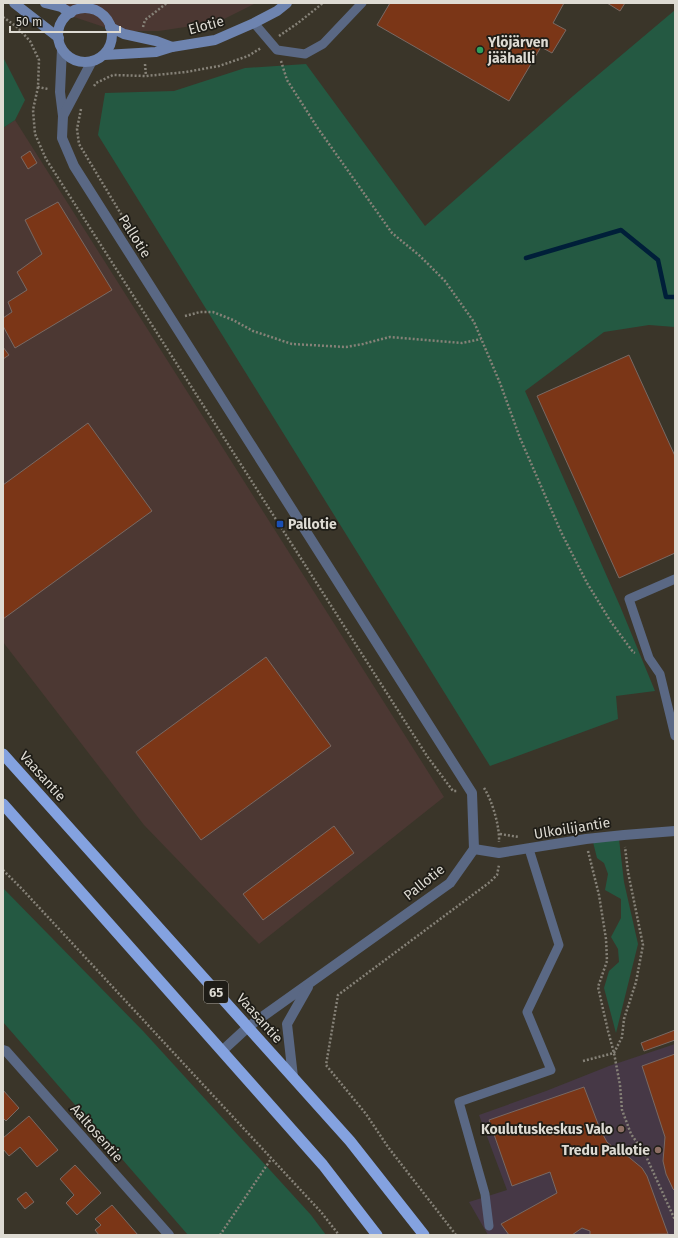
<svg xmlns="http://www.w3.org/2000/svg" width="678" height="1238" font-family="'Fira Sans',sans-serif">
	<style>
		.commercial { fill: #4c3833 }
		.education { fill: #463846 }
		.green { fill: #245942 }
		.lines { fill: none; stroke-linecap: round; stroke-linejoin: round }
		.stream { stroke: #001f39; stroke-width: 4.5 }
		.building { fill: #7b3617; stroke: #796963 }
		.path { stroke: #868278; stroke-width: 2.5; stroke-dasharray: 2 2; stroke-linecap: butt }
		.service { stroke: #5a6884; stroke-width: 9 }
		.minor { stroke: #5a6884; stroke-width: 10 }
		.tertiary { stroke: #5a6884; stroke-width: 10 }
		.secondary { stroke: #6e84b0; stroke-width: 10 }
		.trunk { stroke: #84a2e0; stroke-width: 11 }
		.leisure-dot { fill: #2e9e5b; stroke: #1f1d17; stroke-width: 1.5 }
		.transit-dot { fill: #1a4fb4; stroke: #1f1d17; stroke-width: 1.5 }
		.education-dot { fill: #8d6e63; stroke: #1f1d17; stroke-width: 1.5 }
		.labels { text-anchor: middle; stroke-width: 3.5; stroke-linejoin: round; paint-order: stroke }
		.shield { fill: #1f1d17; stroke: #a5a29b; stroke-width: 1 }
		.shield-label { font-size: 13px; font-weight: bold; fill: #dedbd3 }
		.street-label { font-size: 14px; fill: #dedbd3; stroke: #1f1d17 }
		.poi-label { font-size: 14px; font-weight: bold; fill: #dedbd3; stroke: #1f1d17; text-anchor: start }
	</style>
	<rect width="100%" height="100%" fill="#3a3529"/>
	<g class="commercial">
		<polygon points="48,3 256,3 218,22 159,31 116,31 74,17"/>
		<polygon points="15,120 444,797 259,944 144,825 3,642 3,128"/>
	</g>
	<polygon class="education" points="675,1044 675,1235 488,1235 469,1202 507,1190 479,1115 546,1091 609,1066"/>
	<g class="green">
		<polygon points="675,10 675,327 649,325 604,332 525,391 620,606 655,691 616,696 618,719 490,766 98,135 105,93 174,91 245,68 306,64 425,226 573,96"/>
		<polygon points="3,57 25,100 15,120 3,128"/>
		<polygon points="619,839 624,882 638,944 616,1033 604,988 609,971 619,962 618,949 611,937 621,918 621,899 605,890 608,874 604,863 597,858 593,842"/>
		<polygon points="3,888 143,1031 311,1215 326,1235 188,1235 3,1022"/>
	</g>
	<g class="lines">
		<polyline class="stream" points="526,258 621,230 658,260 666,297 675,297"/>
	</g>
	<g class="building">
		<polygon points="390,3 564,3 553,23 566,30 552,53 541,47 509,101 377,25"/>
		<polygon points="607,3 625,3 620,11"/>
		<polygon points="30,151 37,163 28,169 21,157"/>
		<polygon points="58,202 112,290 15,348 3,326 3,318 12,312 8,302 27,290 17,272 42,254 25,220"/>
		<polygon points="3,347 9,355 3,359"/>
		<polygon points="629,355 675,456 675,553 619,578 537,396"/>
		<polygon points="88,423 152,511 3,619 3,485"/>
		<polygon points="266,657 331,746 201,840 136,752"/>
		<polygon points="334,826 354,853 263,920 243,894"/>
		<polygon points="675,1030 675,1040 644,1051 641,1043"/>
		<polygon points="675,1054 675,1191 673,1189 666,1174 663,1161 665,1137 642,1066"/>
		<polygon points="584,1087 600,1129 607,1142 614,1148 625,1154 642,1168 647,1176 668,1234 590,1235 590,1231 582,1228 572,1235 509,1235 501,1224 557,1193 550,1172 512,1186 489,1120"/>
		<polygon points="3,1090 19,1108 6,1121 3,1118"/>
		<polygon points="29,1116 58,1150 37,1167 20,1147 9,1156 3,1149 3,1138"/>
		<polygon points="75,1165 101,1193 77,1215 66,1203 74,1195 60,1179"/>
		<polygon points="26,1192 34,1202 25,1209 17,1199"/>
		<polygon points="112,1205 138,1235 99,1235 95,1230 101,1225 95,1219"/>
	</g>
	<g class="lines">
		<g class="path">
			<polyline points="3,17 17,27 30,41 39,60 38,87 48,89"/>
			<polyline points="143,27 145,20 167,3"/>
			<polyline points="279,36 298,23 323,3"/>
			<polyline points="281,61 287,80 317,127 392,233 420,256 445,281 474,322 500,383 520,438 561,532 587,583 611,622 633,652 635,653"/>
			<polyline points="145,64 146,76"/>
			<polyline points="94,86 96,83 113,75 146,76 186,72 219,66 248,56 261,48"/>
			<polyline points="38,87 33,110 35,134 46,159 427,756 453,791 458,791"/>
			<polyline points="81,109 77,129 79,144 127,224"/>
			<polyline points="185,316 200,312 213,312 233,320 253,331 292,344 346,347 363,344 390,337 462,343 481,339"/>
			<path d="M 484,788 C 492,800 500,827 499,842"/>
			<polyline points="500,834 519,837"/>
			<polyline points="588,851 599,895 606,939 607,961 598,987 608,1031 614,1053 620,1085 622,1110 631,1134 645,1154 675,1220"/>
			<polyline points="3,870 22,889 321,1212 339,1235"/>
			<polyline points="583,1061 614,1053 622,1037 624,1019 636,982 643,945 628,872 625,847"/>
			<polyline points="220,1235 271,1159"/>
			<polyline points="456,1235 388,1147 366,1114 326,1065 338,995 490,882 497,875 499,865"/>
		</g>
		<g class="service">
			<polyline points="254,23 277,50 305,54 323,44 362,3"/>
			<polyline points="675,579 629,599 649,658 660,674 675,736"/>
			<polyline points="489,1226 485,1194 459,1102 551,1070 527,1012 559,945 529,849"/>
		</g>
		<g class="minor">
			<polyline points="474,849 499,853 586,839 624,835 675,831"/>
			<polyline points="3,1050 6,1051 169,1235"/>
		</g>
		<g class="tertiary">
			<polyline points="62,49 60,92 63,116 62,138 74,166 472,793 474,849 450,883 248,1027 222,1051"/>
			<polyline points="63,116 92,61"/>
			<polyline points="293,1077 287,1024 308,987"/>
		</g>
		<g class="secondary">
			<polyline points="14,3 59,38"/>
			<polyline points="45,3 61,7 71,13"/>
			<circle cx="85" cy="35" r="27"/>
			<polyline points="110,27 124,34 156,41 172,47"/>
			<polyline points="104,55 156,52 172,47 215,40 254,23 277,11 287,3"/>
		</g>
		<g class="trunk">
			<polyline points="3,754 350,1141 424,1235"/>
			<polyline points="3,804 323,1165 377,1235"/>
		</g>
	</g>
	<circle class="leisure-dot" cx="480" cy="50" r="4"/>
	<rect class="transit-dot" x="276" y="520" width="8" height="8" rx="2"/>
	<g class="education-dot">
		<circle cx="621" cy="1129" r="4"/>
		<circle cx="658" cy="1150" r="4"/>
	</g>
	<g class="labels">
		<rect class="shield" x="204" y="981" width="24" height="22" rx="3"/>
		<g class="shield-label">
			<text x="216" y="997">65</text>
		</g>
		<g class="street-label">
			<text transform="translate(206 25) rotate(-15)" y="5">Elotie</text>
			<text transform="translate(135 236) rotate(58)" y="5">Pallotie</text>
			<text transform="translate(43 776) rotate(48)" y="5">Vaasantie</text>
			<text transform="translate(572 828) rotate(-9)" y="5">Ulkoilijantie</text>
			<text transform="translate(424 882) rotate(-39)" y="5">Pallotie</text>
			<text transform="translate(260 1018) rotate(48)" y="5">Vaasantie</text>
			<text transform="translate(97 1133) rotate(49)" y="5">Aaltosentie</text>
		</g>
		<g class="poi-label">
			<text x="488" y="47">Ylöjärven<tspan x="488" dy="16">jäähalli</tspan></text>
			<text x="288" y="529">Pallotie</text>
			<text x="613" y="1134" text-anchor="end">Koulutuskeskus Valo</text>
			<text x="650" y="1155" text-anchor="end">Tredu Pallotie</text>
		</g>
	</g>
	<rect width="678" height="1238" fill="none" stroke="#dedbd3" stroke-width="8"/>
	<path d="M10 26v6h110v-6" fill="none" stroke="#dedbd3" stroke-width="2"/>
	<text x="16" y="26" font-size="12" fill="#dedbd3" stroke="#1f1d17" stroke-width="3" paint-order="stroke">50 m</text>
</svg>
